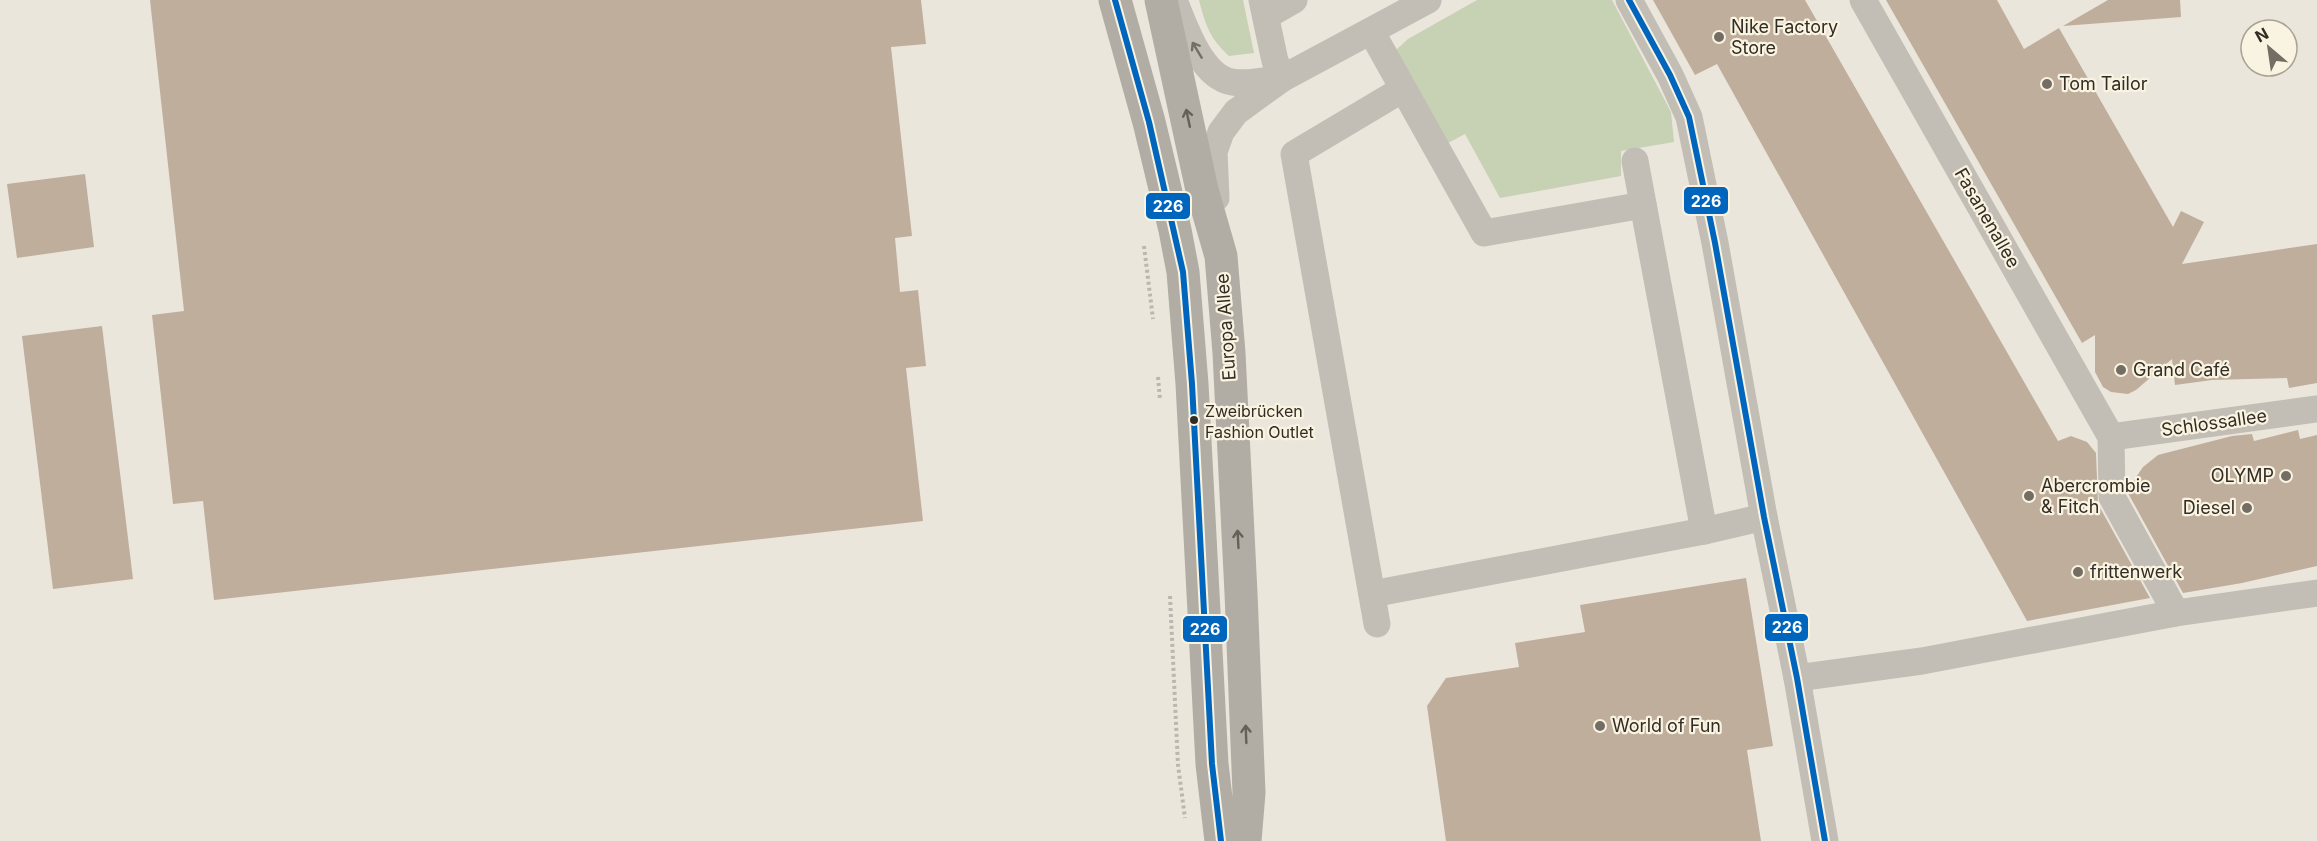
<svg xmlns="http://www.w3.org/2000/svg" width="2317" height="841" font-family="Inter,sans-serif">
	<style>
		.green { fill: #c7d1b4 }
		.building { fill: #bfae9c }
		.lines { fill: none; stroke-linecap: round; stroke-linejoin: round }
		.path { stroke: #bcb7ae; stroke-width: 4; stroke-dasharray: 3 3; stroke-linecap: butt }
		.minor { stroke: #c3beb5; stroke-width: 27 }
		.major { stroke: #b2ada4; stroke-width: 33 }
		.bus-1-casing { stroke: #f9f3e1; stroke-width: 10 }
		.bus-1 { stroke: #0065bd; stroke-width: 6 }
		.oneway { stroke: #746e65 }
		.oneway2 { stroke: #666057 }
		.poi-dot { fill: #736d64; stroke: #f9f3e1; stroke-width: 2 }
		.bus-dot { fill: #332c24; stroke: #f9f3e1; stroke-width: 2 }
		.labels { text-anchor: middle; stroke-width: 4.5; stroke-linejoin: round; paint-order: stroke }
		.bus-label { font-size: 16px; fill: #332c24; stroke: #f9f3e1; text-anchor: start }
		.poi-label { font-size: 18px; fill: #332c24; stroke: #f9f3e1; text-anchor: start }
		.street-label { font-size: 18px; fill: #332c24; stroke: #f9f3e1 }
		.line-badge { stroke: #f9f3e1; stroke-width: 2 }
		.badge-label { font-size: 16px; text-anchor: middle; font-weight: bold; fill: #fff }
	</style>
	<rect width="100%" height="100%" fill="#ebe6db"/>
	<g class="green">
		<path d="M 1199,0 L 1243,0 L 1254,53 L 1229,56 C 1210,39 1205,24 1199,0 Z"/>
		<polygon points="1477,0 1612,0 1671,112 1674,142 1621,151 1621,176 1500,198 1465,134 1446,144 1395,51 1408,39"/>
	</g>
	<g class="building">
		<polygon points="150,0 921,0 926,44 891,47 912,236 895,238 900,292 918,290 926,366 906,368 923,521 214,600 203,501 173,504 152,315 184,311"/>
		<polygon points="1653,0 1805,0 2058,441 2071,436 2087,442 2096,453 2098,504 2150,598 2027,621 1717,64 1695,75"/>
		<polygon points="1886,0 1997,0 2024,49 2059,28 2173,227 2181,211 2204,222 2182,264 2317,244 2317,383 2289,388 2287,378 2212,380 2175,385 2172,359 2136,390 2128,394 2111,392 2103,387 2095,372 2095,335 2082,343"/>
		<polygon points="2108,0 2180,0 2181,17 2063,26"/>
		<polygon points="85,174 94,247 17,258 7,184"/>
		<polygon points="102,326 133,579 53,589 22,336"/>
		<polygon points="2298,430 2300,439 2317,435 2317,566 2242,583 2183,593 2128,493 2128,489 2143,467 2158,455 2232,436 2252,434 2254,441"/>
		<polygon points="1746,578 1773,746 1747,750 1761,841 1446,841 1427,706 1446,678 1519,667 1515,643 1585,632 1580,605"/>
	</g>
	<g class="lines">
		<g class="path">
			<polyline points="1144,246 1153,319"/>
			<polyline points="1158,377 1160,400"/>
			<polyline points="1170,596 1178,765 1185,818"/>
		</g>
		<g class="minor">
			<path d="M 1174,0 C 1184,25 1201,77 1232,82 C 1247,85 1264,80 1279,79"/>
			<polyline points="1262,0 1275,61 1283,78"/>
			<polyline points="1629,0 1670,75 1689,117 1715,243 1764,517 1797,678 1825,841"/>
			<polyline points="1863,0 2111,437 2112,497 2176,613"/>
			<polyline points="1266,16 1294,0"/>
			<polyline points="1371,31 1484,233 1643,205"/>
			<polyline points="1635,161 1704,531"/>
			<polyline points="1216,198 1214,152 1221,132 1236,112 1283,78 1428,0"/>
			<polyline points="2111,437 2317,409"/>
			<polyline points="1372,594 1704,531 1764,517"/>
			<polyline points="1377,624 1294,154 1403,89"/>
			<polyline points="1797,678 1922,661 2176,613 2317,593"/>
		</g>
		<g class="major">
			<polyline points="1115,0 1149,122 1175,230 1183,272 1192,384 1212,764 1221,841"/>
			<polyline points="1161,0 1202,190 1221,256 1229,353 1241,593 1249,793 1245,841"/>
		</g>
		<g class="bus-1-casing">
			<g id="bus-1">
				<polyline points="1115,0 1149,122 1183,272 1192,384 1212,764 1221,841"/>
				<polyline points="1629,0 1670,75 1689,117 1715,243 1764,517 1797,678 1825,841"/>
			</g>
		</g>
		<use href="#bus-1" class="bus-1"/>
	</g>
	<defs><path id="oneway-shaft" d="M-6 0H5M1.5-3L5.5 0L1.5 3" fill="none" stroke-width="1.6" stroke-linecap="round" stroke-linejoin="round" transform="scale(1.5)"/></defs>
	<use class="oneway" href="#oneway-shaft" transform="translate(1197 50) rotate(-121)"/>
	<g class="oneway2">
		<use href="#oneway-shaft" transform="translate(1188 118) rotate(-102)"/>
		<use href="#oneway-shaft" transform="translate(1238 539) rotate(-93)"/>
		<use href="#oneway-shaft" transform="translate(1246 734) rotate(-92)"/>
	</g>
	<g class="poi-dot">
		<circle cx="1719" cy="37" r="6"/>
		<circle cx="2047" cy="84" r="6"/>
		<circle cx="2121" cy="370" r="6"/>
		<circle cx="2286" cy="476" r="6"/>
		<circle cx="2029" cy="496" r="6"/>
		<circle cx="2247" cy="508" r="6"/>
		<circle cx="2078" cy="572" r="6"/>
		<circle cx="1600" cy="726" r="6"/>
	</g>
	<circle class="bus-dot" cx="1194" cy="420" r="5"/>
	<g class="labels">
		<g class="bus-label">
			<text x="1205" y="417">Zweibrücken<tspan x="1205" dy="21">Fashion Outlet</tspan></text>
		</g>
		<g class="poi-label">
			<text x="1731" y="33">Nike Factory<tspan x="1731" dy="21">Store</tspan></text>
			<text x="2059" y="90">Tom Tailor</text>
			<text x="2133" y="376">Grand Café</text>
			<text x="2274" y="482" text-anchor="end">OLYMP</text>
			<text x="2041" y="492">Abercrombie<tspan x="2041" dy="21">&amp; Fitch</tspan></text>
			<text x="2235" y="514" text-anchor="end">Diesel</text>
			<text x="2090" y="578">frittenwerk</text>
			<text x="1612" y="732">World of Fun</text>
		</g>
		<g class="street-label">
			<text transform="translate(1987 218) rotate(60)" y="6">Fasanenallee</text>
			<text transform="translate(1226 327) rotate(-94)" y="6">Europa Allee</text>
			<text transform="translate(2214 423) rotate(-8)" y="6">Schlossallee</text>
		</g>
	</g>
	<g class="line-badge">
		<rect x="1683" y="186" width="46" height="29" rx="6" fill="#0065bd"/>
		<rect x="1145" y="192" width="46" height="28" rx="6" fill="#0065bd"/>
		<rect x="1764" y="613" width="45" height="29" rx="6" fill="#0065bd"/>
		<rect x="1182" y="615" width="46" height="28" rx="6" fill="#0065bd"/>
	</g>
	<g class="badge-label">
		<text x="1706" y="207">226</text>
		<text x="1168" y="212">226</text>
		<text x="1787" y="633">226</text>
		<text x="1205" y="635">226</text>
	</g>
	<g transform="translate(2269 48) rotate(331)"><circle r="28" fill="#f9f3e1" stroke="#aaa395" stroke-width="1.5"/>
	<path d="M0-4.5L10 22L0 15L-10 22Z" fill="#736d64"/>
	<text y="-9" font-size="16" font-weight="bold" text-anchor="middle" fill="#332c24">N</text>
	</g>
</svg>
